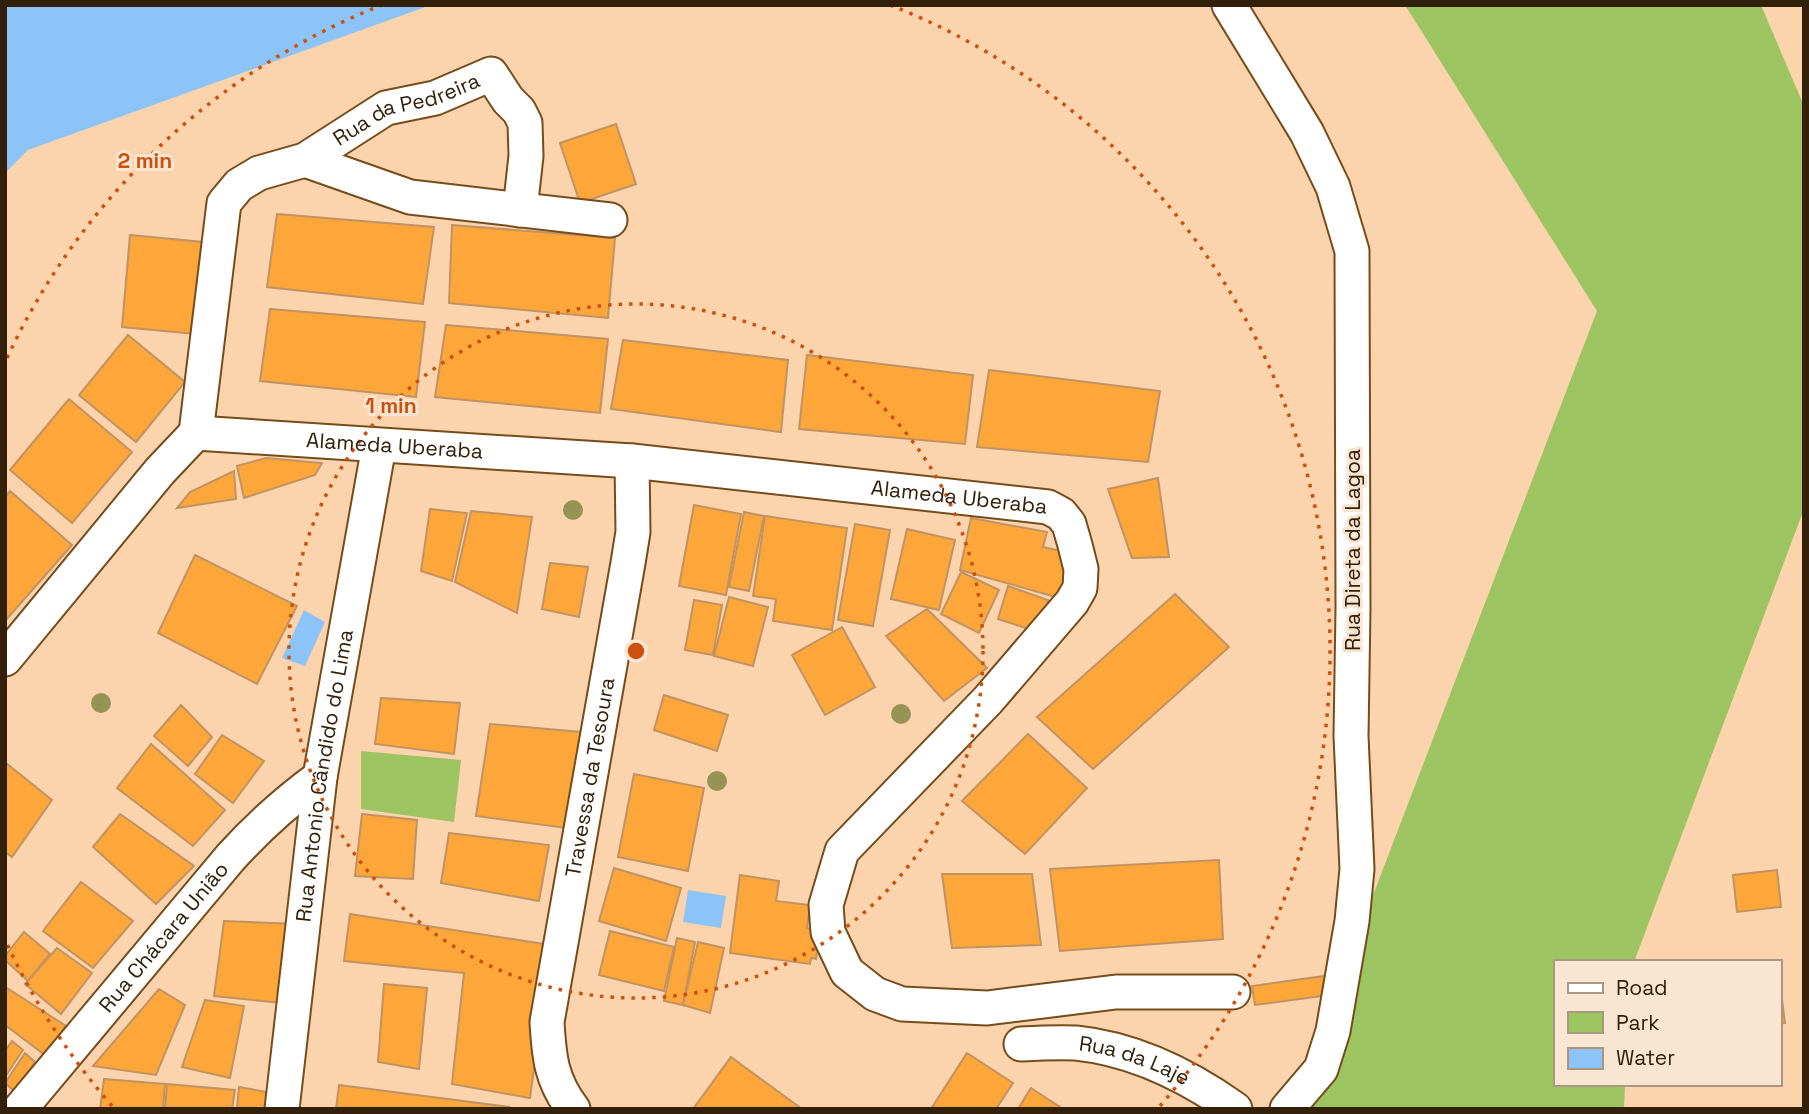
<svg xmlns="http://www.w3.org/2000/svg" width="1809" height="1114" font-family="'Space Grotesk',sans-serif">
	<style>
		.green { fill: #9cc461 }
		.water { fill: #8dc4f7 }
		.building { fill: #fda63a; stroke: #c19363; stroke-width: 2 }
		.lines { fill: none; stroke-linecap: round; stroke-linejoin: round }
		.minor-casing { stroke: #764c1a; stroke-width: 37 }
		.minor { stroke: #fff; stroke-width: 33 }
		.tree { fill: #969454 }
		.ring { fill: none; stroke: #cd500c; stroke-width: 3.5; stroke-dasharray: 3.5 7 }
		.labels { text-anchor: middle; stroke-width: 6; stroke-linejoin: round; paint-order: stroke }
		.street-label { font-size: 21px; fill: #32200b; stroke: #f9e6d2 }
		.centre { fill: #cd500c; stroke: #f9e6d2; stroke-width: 3.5 }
		.ring-label { font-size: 21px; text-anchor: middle; font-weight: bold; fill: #cd500c; stroke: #f9e6d2; stroke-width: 6; stroke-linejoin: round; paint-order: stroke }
	</style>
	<rect width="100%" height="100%" fill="#fbd4ad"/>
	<g class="green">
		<polygon points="1405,5 1761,5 1804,106 1804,509 1634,962 1555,962 1555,1084 1625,1084 1624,1109 1291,1109 1597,311"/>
		<polygon points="361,751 461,760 454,822 361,809"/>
	</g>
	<g class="water">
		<polygon points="5,5 431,5 28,150 5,173"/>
		<polygon points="304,610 325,622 305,666 282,658"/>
		<polygon points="688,890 726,896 721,928 683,922"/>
	</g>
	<g class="building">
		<polygon points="616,124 636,184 580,203 560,143"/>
		<polygon points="277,214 434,227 423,304 267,287"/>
		<polygon points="452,225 615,238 608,318 449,303"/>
		<polygon points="130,235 203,242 195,334 122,327"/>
		<polygon points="270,309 425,322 416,397 260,381"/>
		<polygon points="446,325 608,339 600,413 435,397"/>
		<polygon points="128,335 185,382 136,442 79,395"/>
		<polygon points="623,340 788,360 781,432 611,409"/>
		<polygon points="807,355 973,375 965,444 799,429"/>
		<polygon points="989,370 1160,391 1148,462 977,447"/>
		<polygon points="69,399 132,452 72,523 10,470"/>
		<polygon points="266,458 322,463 315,475 244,498 237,466"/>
		<polygon points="234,471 236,499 177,508 190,492"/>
		<polygon points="1158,478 1169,557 1132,558 1108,489"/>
		<polygon points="10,491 72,545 5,621 5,497"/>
		<polygon points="694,505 741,514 726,595 679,586"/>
		<polygon points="430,509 467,513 452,581 421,571"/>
		<polygon points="471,511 532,517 517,613 455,582"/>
		<polygon points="744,512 764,516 749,591 729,587"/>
		<polygon points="765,516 847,528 832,630 773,621 776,599 753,596"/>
		<polygon points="971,518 1047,532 1043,547 1070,553 1063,572 1073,575 1063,599 960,570"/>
		<polygon points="855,524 890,530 873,626 838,620"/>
		<polygon points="907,529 955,540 939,610 891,599"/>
		<polygon points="195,555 297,606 257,684 158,633"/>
		<polygon points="550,563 588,567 579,617 542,609"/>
		<polygon points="961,572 999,590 979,633 941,614"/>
		<polygon points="1008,586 1048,600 1038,632 998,619"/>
		<polygon points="1175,594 1229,647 1093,769 1037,717"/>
		<polygon points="729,597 768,607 753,666 714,656"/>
		<polygon points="694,600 722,605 713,655 685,650"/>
		<polygon points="927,609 987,668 944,701 886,636"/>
		<polygon points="842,627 875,687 825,715 792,655"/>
		<polygon points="664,695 728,715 717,751 654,730"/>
		<polygon points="381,698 460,703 454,754 375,744"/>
		<polygon points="181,705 212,737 188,766 154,736"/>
		<polygon points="490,724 581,732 566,828 476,816"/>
		<polygon points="1028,734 1087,788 1025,854 962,801"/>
		<polygon points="222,735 264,761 233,803 195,774"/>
		<polygon points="151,744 225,810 193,846 117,788"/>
		<polygon points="6,763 52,800 12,857 5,852"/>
		<polygon points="634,774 704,788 688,871 618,857"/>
		<polygon points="120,814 194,866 156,904 93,847"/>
		<polygon points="362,814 417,820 413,879 355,876"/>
		<polygon points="449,833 549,845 539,901 441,883"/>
		<polygon points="1219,860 1223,939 1060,951 1050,869"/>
		<polygon points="614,868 681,888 666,941 599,921"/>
		<polygon points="1777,870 1781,907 1737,912 1733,875"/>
		<polygon points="942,874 1032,874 1041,945 952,948"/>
		<polygon points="740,875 779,881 776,901 810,905 807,928 820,930 816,959 811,958 810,964 730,953"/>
		<polygon points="81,882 133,921 93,968 43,931"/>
		<polygon points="350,914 551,945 530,1098 452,1084 464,973 344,961"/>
		<polygon points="224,921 299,924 291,1004 214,996"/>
		<polygon points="610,931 674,947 664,991 599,975"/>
		<polygon points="24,932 50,954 28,981 5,960 5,956"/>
		<polygon points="677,938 695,942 683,1005 664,1001"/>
		<polygon points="698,942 724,948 710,1013 683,1005"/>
		<polygon points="57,948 92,973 61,1014 25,984"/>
		<polygon points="1331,975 1329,995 1255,1005 1252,986"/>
		<polygon points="1779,976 1785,1023 1779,1024"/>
		<polygon points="384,984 427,988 419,1069 378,1062"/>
		<polygon points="7,988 66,1026 45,1055 5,1025 5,991"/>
		<polygon points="159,989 185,1005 156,1075 93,1066"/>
		<polygon points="205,1000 244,1006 230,1078 182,1067"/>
		<polygon points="12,1041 23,1050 5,1077 5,1051"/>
		<polygon points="25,1053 35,1062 14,1091 5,1083"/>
		<polygon points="967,1053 1013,1083 996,1109 931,1109"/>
		<polygon points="731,1057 802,1109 693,1109"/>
		<polygon points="104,1079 165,1084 163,1109 100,1109"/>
		<polygon points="167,1084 235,1090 232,1109 165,1109"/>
		<polygon points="339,1085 509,1107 507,1109 336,1109"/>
		<polygon points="239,1087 272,1093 270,1109 237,1109"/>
		<polygon points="1031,1088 1063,1109 1018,1109"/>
	</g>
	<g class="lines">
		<g class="minor-casing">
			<g id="minor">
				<polyline points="1229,5 1307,133 1333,187 1352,251 1353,609 1351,736 1357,869 1352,921 1333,1031 1321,1069 1287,1109"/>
				<polyline points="305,160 410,197 610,220"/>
				<path id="s1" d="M 196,433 L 224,203 L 239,185 L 259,173 L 305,160 L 386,108 L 435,98 L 491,74 L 508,100 L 519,111 L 525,123 L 526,156 L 520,210"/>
				<path id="s2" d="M 5,659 L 160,471 L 196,433 L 632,461 L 1048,507 L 1061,514 L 1069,524 L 1075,545 L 1081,569 L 1080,588 L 1072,602 L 988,700 L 842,851 L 826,905 L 828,932 L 847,972 L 875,994 L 902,1004 L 987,1008 L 1116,992 L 1233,992"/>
				<path id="s3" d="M 1021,1044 C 1039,1043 1058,1042 1076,1043 C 1135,1049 1187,1075 1235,1109"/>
				<path id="s4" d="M 20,1109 L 230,858 C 258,827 287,801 320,777"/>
				<path id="s5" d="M 282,1109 L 320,777 L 379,446"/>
				<path id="s6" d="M 573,1109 C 551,1080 549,1057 547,1022 L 628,563 L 633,532 L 632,461"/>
			</g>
		</g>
		<use href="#minor" class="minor"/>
	</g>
	<g class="tree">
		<circle cx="573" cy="510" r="10"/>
		<circle cx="101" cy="703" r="10"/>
		<circle cx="901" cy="714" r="10"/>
		<circle cx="717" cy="781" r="10"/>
	</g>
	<g class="ring">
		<circle cx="636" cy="651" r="347"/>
		<path d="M112 1106A694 694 0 0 1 7 944M7 358A694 694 0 0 1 382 5M890 5A694 694 0 0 1 1160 1106"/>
	</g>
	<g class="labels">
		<g class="street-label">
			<text dy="7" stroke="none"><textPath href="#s1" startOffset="441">Rua da Pedreira</textPath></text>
			<text dy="7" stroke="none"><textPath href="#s2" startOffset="495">Alameda Uberaba</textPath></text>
			<text dy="7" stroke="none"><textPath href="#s2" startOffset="1062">Alameda Uberaba</textPath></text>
			<text transform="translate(1353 550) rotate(-90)" y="7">Rua Direta da Lagoa</text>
			<text dy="7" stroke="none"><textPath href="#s5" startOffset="336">Rua Antonio Cândido do Lima</textPath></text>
			<text dy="7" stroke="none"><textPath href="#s6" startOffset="341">Travessa da Tesoura</textPath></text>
			<text dy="7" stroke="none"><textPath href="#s4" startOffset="224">Rua Chácara União</textPath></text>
			<text dy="7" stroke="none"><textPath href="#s3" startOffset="116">Rua da Laje</textPath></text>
		</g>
	</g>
	<circle cx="636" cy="651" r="10" class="centre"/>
	<g class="ring-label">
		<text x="145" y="168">2 min</text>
		<text x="391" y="413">1 min</text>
	</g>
	<rect width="1809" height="1114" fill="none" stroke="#32200b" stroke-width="14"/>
	<rect x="1554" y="960" width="228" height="126" fill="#f9e6d2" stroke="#a99782" stroke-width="2"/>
	<rect x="1568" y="983" width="35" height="10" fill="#ffffff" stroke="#a99782" stroke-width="2"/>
	<text x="1616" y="995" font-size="21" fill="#32200b">Road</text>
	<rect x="1568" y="1012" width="35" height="21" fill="#9cc461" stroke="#a99782" stroke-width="2"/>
	<text x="1616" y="1030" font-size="21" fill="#32200b">Park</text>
	<rect x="1568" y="1048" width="35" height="21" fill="#8dc4f7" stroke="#a99782" stroke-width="2"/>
	<text x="1616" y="1065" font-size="21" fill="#32200b">Water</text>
</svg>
